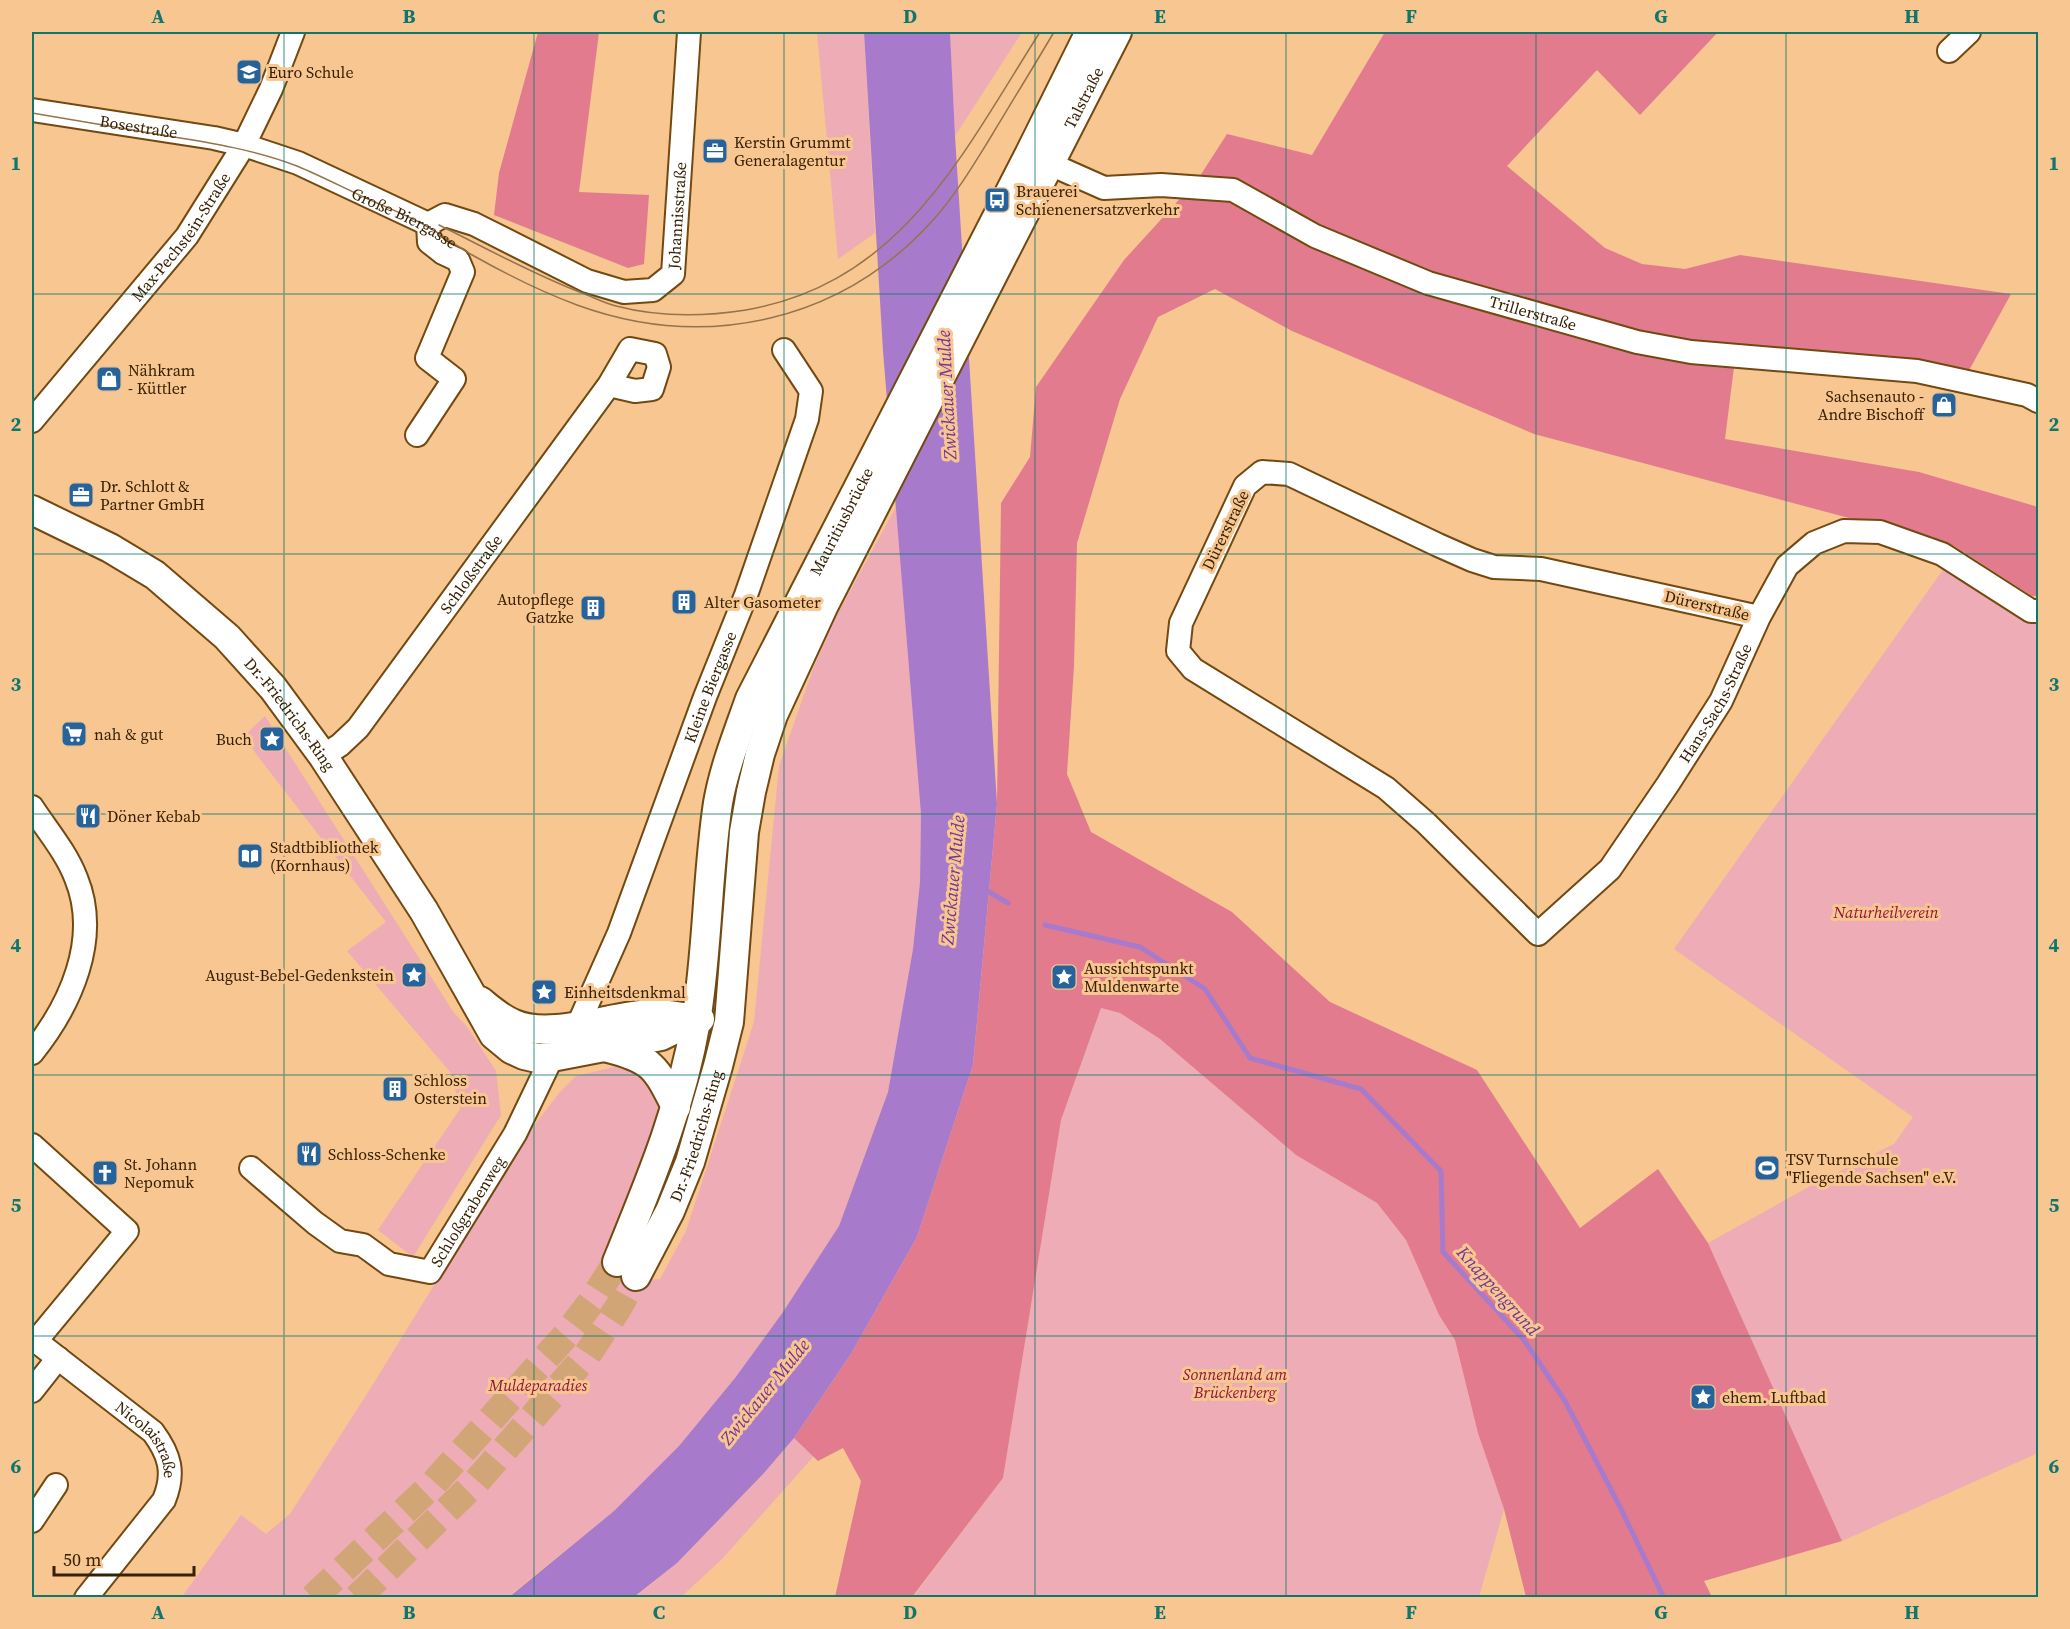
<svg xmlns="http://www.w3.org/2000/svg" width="2070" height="1629" font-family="'Source Serif 4',serif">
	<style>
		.green { fill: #edacb6 }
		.forest { fill: #e27b8e }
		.water { fill: #a87acc }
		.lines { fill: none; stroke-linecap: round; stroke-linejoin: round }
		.stream { stroke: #a87acc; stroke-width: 5 }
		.major-tunnel { stroke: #d1a575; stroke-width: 28; stroke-dasharray: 28 14; stroke-linecap: butt }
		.minor-casing { stroke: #724911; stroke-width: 26 }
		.major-casing { stroke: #724911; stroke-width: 32 }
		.minor { stroke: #fff; stroke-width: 22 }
		.major { stroke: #fff; stroke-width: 28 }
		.tram { stroke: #97734a; stroke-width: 1.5 }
		.grid { fill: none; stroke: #0f766e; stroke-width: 1.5; stroke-opacity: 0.55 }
		.labels { text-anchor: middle; stroke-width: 6; stroke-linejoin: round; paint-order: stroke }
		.poi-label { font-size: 16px; fill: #382103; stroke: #f7c691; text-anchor: start }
		.street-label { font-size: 16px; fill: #382103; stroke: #f7c691 }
		.park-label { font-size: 16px; font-style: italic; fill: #92153e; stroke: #f7c691 }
		.water-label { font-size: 18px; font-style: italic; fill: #6f3496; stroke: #f7c691 }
		.neatline { fill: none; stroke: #0f766e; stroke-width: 2 }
		.grid-label { font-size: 20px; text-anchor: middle; font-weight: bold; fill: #0f766e }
	</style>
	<rect width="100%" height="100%" fill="#f7c691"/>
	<g class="green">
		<polygon points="817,32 864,32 875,233 838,259"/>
		<polygon points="950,32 1022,32 955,136"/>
		<polygon points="896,507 921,814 920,882 913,949 888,1092 839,1226 783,1312 735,1378 679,1446 614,1511 508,1597 181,1598 241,1515 266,1534 290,1514 367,1394 526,1136 560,1092 576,1076 615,1067 635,1073 656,1093 659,1116 643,1280 660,1279 686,1231 754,1022 779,766 813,669 837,615"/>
		<polygon points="1945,567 2038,621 2038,1453 1842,1541 1708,1243 1814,1184 1894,1144 1913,1117 1674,949"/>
		<polygon points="265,716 454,1013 468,1028 496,1071 501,1115 413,1257 378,1230 460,1109 451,1073 347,951 386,922 243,737"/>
		<polygon points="1101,1008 1120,1013 1160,1039 1296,1155 1377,1203 1406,1240 1439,1315 1455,1340 1478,1432 1504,1509 1479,1597 912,1598 1003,1478 1061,1120"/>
		<polygon points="794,1438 814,1456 722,1559 681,1597 634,1598 677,1563 764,1473"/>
	</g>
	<g class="forest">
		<polygon points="538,32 599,32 579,192 649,195 644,264 628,268 494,215 499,173"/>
		<polygon points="1385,32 1718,32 1640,115 1597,70 1507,166 1605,248 1642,264 1685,269 1740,255 2011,294 1961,385 1734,367 1725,439 1919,472 2038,507 2038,596 2032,596 1954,546 1534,434 1292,331 1215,289 1158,317 1120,399 1077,543 1074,666 1067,774 1091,832 1232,912 1330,1002 1477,1070 1580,1228 1658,1169 1708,1243 1842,1541 1704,1581 1712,1597 1526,1597 1504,1509 1478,1433 1455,1340 1439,1315 1406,1240 1377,1203 1296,1155 1160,1039 1120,1013 1101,1008 1061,1120 1003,1478 912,1597 835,1597 861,1481 843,1448 818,1461 794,1438 851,1354 917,1237 973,1065 997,804 1001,503 1030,457 1036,387 1124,260 1198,179 1227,134 1312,155"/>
	</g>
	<polygon class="water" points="864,32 950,32 955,136 997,804 973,1065 917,1237 851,1354 794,1438 764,1473 677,1563 634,1597 508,1598 614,1511 679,1446 735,1378 783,1312 839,1226 888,1092 913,949 920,882 921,814 883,351"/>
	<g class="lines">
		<g class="stream">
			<polyline points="984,889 1008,903"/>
			<polyline points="1045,925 1140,947 1205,989 1250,1058 1361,1089 1441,1171 1443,1252 1524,1340 1565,1401 1620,1507 1664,1598"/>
		</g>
		<g class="major-tunnel">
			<polyline points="313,1598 434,1483 567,1334 592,1301 617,1262"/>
			<polyline points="357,1598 477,1481 587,1355 618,1308 636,1276"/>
		</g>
		<g class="minor-casing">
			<g id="minor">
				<polyline points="1949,51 1969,32"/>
				<path id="s1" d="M 32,110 L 214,138 L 244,145 L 298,163 L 428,224"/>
				<path id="s2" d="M 1050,164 L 1104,188 L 1161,185 L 1233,190 L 1315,236 L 1428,283 L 1637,342 L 1691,352 L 1917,371 L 2027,395 L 2038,401"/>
				<path id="s3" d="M 428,224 L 445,215 L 474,224 L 587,281 L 624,292 L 653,290 L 673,274 L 689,32"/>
				<path id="s4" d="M 32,421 L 187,236 L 244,145 L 271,89 L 293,32"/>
				<polyline points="417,435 454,379 427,358 463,272 458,260 443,253 429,242 428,224"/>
				<path id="s5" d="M 1759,617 L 1541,569 L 1494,567 L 1472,560 L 1438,545 L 1289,474 L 1262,472 L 1245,486 L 1181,623 L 1178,651 L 1193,669 L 1386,788 L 1426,823 L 1538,934 L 1610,869 L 1668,784 L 1721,701 L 1759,617 L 1787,566 L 1814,543 L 1844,531 L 1880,532 L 1942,554 L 2031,611 L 2038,611"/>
				<path id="s6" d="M 323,756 L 340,745 L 358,728 L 609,385 L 630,349 L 655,354 L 659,367 L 652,389 L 635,391 L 609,385"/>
				<path d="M 32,807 C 47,830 66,852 76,878 C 101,939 70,1006 32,1053"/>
				<path id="s7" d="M 578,1025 L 619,933 L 705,697 L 746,595 L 807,419 L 811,391 L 784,350"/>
				<polyline points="32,1145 127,1231 36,1341"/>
				<path id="s8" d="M 251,1168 L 315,1223 L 340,1241 L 363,1245 L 389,1264 L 430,1272 L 515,1134 L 552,1057"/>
				<path id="s9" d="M 32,1338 L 153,1432 C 170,1455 175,1473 164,1500 L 86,1598"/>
				<polyline points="32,1391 58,1358"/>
				<polyline points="32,1521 56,1485"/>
			</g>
		</g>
		<g class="major-casing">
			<g id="major">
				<path id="s10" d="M 32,510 L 110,548 L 155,575 L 227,637 L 273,688 L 323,756 L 424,911 L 494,1035 L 511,1049 L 524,1055 L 537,1058 L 552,1057 L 661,1036 L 696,1019"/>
				<path d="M 480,1001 C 490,1009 501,1019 514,1024 C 551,1040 610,1016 650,1014 C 667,1013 683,1018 700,1019"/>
				<path d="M 608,1048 C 652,1059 656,1067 676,1107"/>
				<path id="s11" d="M 617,1262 C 650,1181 681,1108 696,1021 C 708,949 707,875 718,803 C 724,768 738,733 750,699 L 1031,151 L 1090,32"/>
				<path id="s12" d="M 636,1276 L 670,1211 L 690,1162 L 718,1066 L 729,1022 L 744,832 L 751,792 L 760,754 L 773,715 L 823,607 L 1117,32"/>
			</g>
		</g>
		<use href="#minor" class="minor"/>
		<use href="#major" class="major"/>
		<g class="tram">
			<path id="s13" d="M 32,113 C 77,121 123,128 168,136 C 212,143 255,150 297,166 C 321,176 344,188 368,199 C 388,208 409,216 428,227 C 444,236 458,247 474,256 C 506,274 542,292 577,305 C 706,352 842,322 934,219 C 957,193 974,164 992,135 C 1013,100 1034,66 1054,32"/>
			<path d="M 439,225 C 486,248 532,274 582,293 C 593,297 604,303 616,306 C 658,317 702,317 746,310 C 902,283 963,153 1040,32"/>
		</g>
	</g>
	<path class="grid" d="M 284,32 L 284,1598M 534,32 L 534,1598M 784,32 L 784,1598M 1035,32 L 1035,1598M 1286,32 L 1286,1598M 1536,32 L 1536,1598M 1786,32 L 1786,1598M 32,294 L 2038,294M 32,554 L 2038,554M 32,814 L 2038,814M 32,1075 L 2038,1075M 32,1336 L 2038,1336"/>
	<defs>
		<g id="school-square" transform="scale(1.35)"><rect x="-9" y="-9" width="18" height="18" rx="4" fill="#26639a" stroke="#f7c691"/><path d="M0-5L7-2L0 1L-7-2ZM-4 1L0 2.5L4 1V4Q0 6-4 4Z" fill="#fff"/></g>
		<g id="office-square" transform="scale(1.35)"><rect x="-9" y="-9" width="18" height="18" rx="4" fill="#26639a" stroke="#f7c691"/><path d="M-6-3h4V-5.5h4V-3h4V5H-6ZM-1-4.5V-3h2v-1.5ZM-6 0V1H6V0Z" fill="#fff"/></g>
		<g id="bus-square" transform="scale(1.35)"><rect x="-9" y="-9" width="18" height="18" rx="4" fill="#26639a" stroke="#f7c691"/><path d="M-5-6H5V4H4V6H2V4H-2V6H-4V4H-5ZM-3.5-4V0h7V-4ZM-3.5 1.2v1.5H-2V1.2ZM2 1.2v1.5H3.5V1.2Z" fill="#fff"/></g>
		<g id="shop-square" transform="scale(1.35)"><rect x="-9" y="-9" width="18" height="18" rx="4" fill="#26639a" stroke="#f7c691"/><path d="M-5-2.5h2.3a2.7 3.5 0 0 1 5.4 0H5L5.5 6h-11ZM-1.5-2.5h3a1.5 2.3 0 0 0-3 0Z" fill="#fff"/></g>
		<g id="building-square" transform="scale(1.35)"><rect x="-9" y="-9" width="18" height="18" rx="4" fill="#26639a" stroke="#f7c691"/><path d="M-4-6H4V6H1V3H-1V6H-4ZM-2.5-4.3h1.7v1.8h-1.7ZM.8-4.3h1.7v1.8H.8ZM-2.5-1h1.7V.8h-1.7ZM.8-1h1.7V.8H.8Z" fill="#fff"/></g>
		<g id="supermarket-square" transform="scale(1.35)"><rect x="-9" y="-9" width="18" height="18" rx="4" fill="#26639a" stroke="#f7c691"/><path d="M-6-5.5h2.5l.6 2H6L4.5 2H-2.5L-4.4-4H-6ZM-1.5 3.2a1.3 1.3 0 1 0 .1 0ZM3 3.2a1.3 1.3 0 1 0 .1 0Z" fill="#fff"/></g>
		<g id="sight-square" transform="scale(1.35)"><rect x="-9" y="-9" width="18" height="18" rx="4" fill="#26639a" stroke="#f7c691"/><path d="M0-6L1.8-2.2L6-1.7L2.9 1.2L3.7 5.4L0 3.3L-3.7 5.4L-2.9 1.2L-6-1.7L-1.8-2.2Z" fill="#fff"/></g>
		<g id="restaurant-square" transform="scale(1.35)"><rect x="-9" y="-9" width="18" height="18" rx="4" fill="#26639a" stroke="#f7c691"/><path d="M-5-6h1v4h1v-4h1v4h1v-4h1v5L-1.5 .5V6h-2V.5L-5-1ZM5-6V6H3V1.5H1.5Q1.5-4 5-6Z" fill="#fff"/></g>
		<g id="library-square" transform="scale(1.35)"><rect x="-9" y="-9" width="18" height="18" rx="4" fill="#26639a" stroke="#f7c691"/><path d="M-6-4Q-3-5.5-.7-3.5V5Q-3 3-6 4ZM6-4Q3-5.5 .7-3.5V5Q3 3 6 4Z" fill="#fff"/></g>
		<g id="stadium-square" transform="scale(1.35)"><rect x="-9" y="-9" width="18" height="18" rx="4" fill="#26639a" stroke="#f7c691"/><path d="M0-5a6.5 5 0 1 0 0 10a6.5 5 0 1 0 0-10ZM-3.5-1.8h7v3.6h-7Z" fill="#fff"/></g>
		<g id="church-square" transform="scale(1.35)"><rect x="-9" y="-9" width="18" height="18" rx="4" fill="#26639a" stroke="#f7c691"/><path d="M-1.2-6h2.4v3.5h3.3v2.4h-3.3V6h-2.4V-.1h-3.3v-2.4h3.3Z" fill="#fff"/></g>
	</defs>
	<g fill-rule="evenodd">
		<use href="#school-square" x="249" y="72"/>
		<use href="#office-square" x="715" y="151"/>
		<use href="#bus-square" x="997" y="200"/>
		<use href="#shop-square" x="109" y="379"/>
		<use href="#shop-square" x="1944" y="405"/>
		<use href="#office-square" x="81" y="495"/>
		<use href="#building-square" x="684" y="602"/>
		<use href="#building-square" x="593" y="608"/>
		<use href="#supermarket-square" x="74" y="734"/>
		<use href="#sight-square" x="272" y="739"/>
		<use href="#restaurant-square" x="88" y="816"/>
		<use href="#library-square" x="250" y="856"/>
		<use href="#sight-square" x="414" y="975"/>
		<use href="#sight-square" x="1064" y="977"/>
		<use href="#sight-square" x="544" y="992"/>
		<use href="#building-square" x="395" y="1089"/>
		<use href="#restaurant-square" x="309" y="1154"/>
		<use href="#stadium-square" x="1767" y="1168"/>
		<use href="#church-square" x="105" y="1173"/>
		<use href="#sight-square" x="1703" y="1397"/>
	</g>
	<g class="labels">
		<g class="poi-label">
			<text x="268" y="78">Euro Schule</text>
			<text x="734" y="148">Kerstin Grummt<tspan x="734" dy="18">Generalagentur</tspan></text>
			<text x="1016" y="197">Brauerei<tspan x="1016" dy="18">Schienenersatzverkehr</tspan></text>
			<text x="128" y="376">Nähkram<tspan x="128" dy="18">- Küttler</tspan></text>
			<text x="1924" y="402" text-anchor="end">Sachsenauto -<tspan x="1924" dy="18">Andre Bischoff</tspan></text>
			<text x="100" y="492">Dr. Schlott &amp;<tspan x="100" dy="18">Partner GmbH</tspan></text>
			<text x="574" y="605" text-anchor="end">Autopflege<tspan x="574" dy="18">Gatzke</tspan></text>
			<text x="704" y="608">Alter Gasometer</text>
			<text x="94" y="740">nah &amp; gut</text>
			<text x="252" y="745" text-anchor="end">Buch</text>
			<text x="107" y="822">Döner Kebab</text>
			<text x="270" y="853">Stadtbibliothek<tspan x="270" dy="18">(Kornhaus)</tspan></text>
			<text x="1084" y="974">Aussichtspunkt<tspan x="1084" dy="18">Muldenwarte</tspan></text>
			<text x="394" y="981" text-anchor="end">August-Bebel-Gedenkstein</text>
			<text x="564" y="998">Einheitsdenkmal</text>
			<text x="414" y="1086">Schloss<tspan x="414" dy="18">Osterstein</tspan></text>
			<text x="328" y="1160">Schloss-Schenke</text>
			<text x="1786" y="1165">TSV Turnschule<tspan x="1786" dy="18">"Fliegende Sachsen" e.V.</tspan></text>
			<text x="124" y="1170">St. Johann<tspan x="124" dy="18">Nepomuk</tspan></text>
			<text x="1722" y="1403">ehem. Luftbad</text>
		</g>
		<g class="street-label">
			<text dy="6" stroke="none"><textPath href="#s12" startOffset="1274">Talstraße</textPath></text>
			<text dy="6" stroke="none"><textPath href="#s1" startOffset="108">Bosestraße</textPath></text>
			<text dy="6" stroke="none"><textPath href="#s3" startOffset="328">Johannisstraße</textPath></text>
			<text dy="6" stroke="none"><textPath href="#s13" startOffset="390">Große Biergasse</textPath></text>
			<text dy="6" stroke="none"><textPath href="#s4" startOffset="237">Max-Pechstein-Straße</textPath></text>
			<text dy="6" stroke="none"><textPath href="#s2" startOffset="514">Trillerstraße</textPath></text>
			<text dy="6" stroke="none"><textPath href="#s11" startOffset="782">Mauritiusbrücke</textPath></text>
			<text transform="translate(1225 530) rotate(-64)" y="6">Dürerstraße</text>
			<text dy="6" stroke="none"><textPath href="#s6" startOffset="236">Schloßstraße</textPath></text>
			<text transform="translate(1707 605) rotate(13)" y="6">Dürerstraße</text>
			<text dy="6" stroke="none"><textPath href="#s7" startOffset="363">Kleine Biergasse</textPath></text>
			<text dy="6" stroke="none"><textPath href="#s5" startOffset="1479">Hans-Sachs-Straße</textPath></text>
			<text dy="6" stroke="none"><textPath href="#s10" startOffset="334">Dr.-Friedrichs-Ring</textPath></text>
			<text dy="6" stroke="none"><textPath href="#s12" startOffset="153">Dr.-Friedrichs-Ring</textPath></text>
			<text dy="6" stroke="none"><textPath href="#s8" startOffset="284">Schloßgrabenweg</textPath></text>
			<text dy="6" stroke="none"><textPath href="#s9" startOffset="156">Nicolaistraße</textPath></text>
		</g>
		<g class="park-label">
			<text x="1886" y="918">Naturheilverein</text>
			<text x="1235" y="1380">Sonnenland am<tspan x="1235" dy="18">Brückenberg</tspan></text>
			<text x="538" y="1391">Muldeparadies</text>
		</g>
		<g class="water-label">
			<text transform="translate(947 395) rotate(-93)" y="6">Zwickauer Mulde</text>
			<text transform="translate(953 880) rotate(-85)" y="6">Zwickauer Mulde</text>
			<text transform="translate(1498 1291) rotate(48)" y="6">Knappengrund</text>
			<text transform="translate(765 1392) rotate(-51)" y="6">Zwickauer Mulde</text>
		</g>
	</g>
	<rect width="2070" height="1629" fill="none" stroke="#f7c691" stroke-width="66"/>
	<path d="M54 1566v9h140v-9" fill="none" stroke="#382103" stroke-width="3"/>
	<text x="63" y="1566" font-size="18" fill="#382103" stroke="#f7c691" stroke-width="4.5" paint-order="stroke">50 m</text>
	<rect x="33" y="33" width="2004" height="1563" class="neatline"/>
	<g class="grid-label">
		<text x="158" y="23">A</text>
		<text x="409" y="23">B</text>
		<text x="659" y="23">C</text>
		<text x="910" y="23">D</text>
		<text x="1160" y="23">E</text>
		<text x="1411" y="23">F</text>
		<text x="1661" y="23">G</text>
		<text x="1912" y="23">H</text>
		<text x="16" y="170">1</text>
		<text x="2054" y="170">1</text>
		<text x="16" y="431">2</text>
		<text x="2054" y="431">2</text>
		<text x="16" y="691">3</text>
		<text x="2054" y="691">3</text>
		<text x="16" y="952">4</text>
		<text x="2054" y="952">4</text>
		<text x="16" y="1212">5</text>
		<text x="2054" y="1212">5</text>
		<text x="16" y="1473">6</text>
		<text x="2054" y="1473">6</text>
		<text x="158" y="1619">A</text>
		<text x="409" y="1619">B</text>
		<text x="659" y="1619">C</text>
		<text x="910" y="1619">D</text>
		<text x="1160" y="1619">E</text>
		<text x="1411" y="1619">F</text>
		<text x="1661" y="1619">G</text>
		<text x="1912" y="1619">H</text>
	</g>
</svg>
